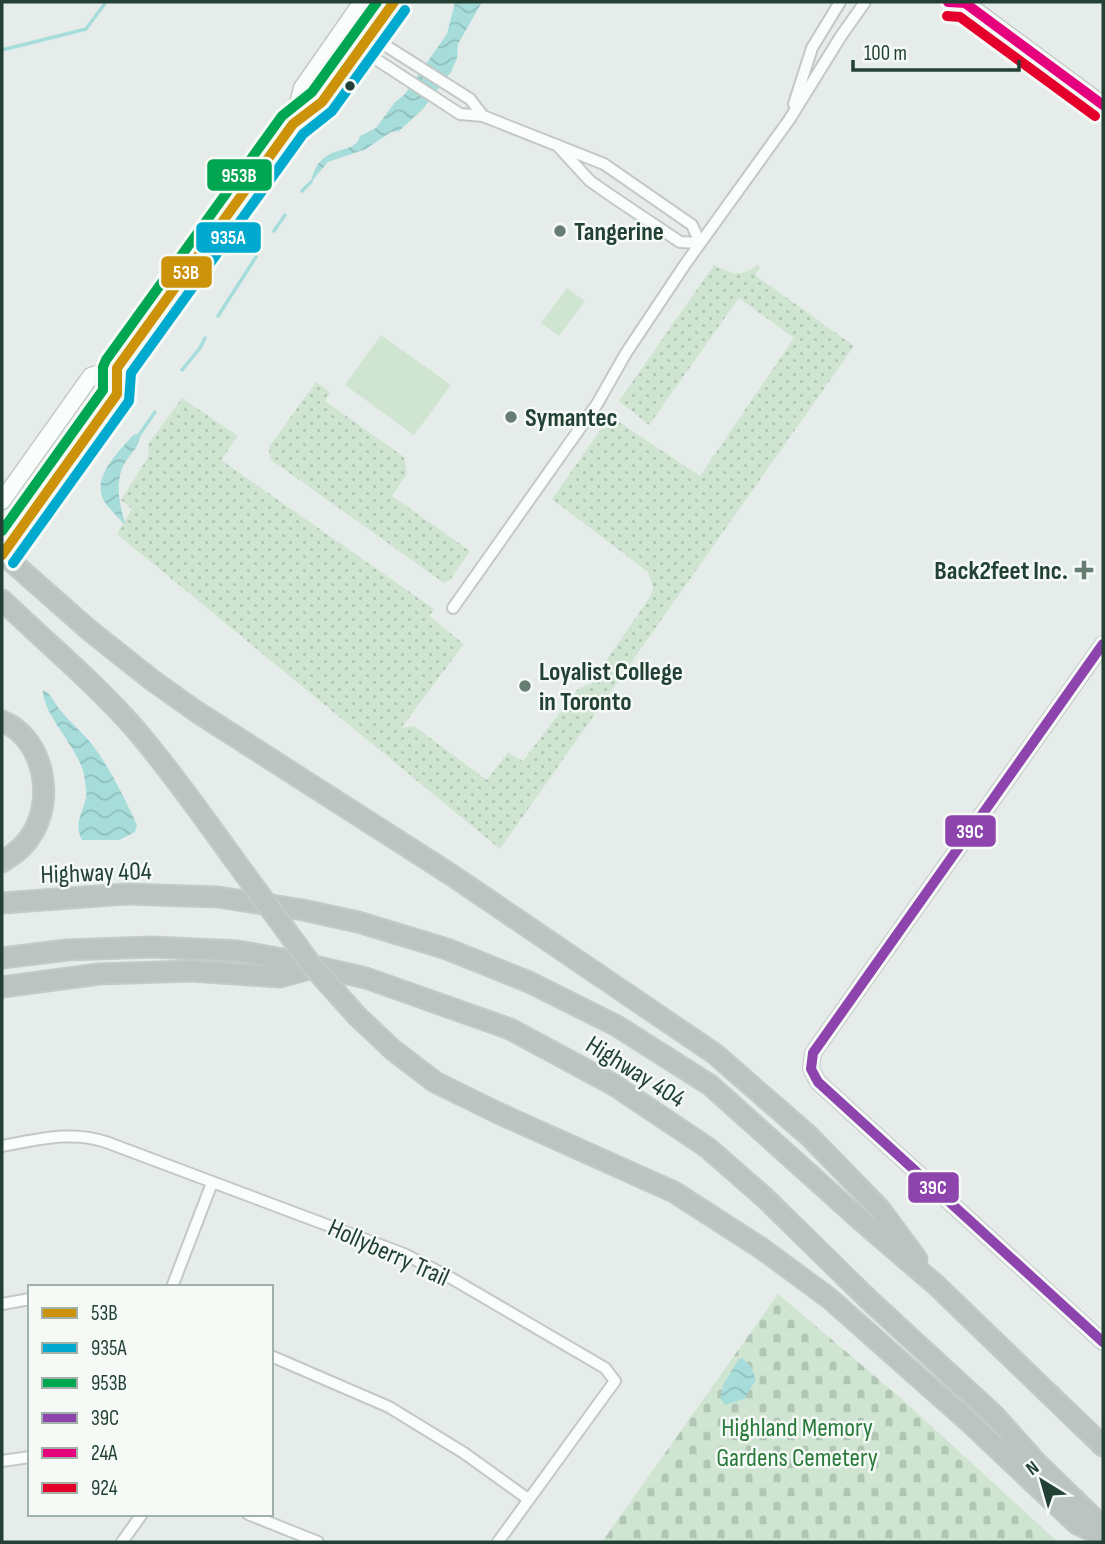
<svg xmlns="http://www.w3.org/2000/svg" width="1105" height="1544" font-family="'Sofia Sans Condensed',sans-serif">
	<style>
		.grass { fill: url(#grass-dots) }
		.cemetery { fill: url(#cemetery-stones) }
		.garden { fill: #cfe5d2 }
		.water { fill: url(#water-waves) }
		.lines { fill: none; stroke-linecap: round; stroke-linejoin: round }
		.stream { stroke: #a6dddb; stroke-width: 3.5 }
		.minor-casing { stroke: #c3c9c6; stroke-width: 14 }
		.tertiary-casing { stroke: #c3c9c6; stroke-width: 18 }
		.secondary-casing { stroke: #c2cac6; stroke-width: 19 }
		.motorway-casing { stroke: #c2cbc7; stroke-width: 23 }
		.minor { stroke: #fbfcfc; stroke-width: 10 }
		.tertiary { stroke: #fbfcfc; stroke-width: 14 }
		.secondary { stroke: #fbfcfc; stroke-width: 16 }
		.motorway { stroke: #bbc4c0; stroke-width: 19 }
		.motorway-bridge-casing { stroke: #c2cbc7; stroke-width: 23; stroke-linecap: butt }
		.motorway-bridge { stroke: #bbc4c0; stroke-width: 19 }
		.bus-1-casing { stroke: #f5faf7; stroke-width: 16 }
		.bus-2-casing { stroke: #f5faf7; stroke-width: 16 }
		.bus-3-casing { stroke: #f5faf7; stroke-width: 16 }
		.bus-4-casing { stroke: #f5faf7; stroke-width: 16 }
		.bus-5-casing { stroke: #f5faf7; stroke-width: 16 }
		.bus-6-casing { stroke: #f5faf7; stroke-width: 16 }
		.bus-1 { stroke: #cc920a; stroke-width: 10 }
		.bus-2 { stroke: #00a9ce; stroke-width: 10 }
		.bus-3 { stroke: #00a651; stroke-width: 10 }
		.bus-4 { stroke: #8e44ad; stroke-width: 10 }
		.bus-5 { stroke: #e5007d; stroke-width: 10 }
		.bus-6 { stroke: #e4002b; stroke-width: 10 }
		.bus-dot { fill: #224134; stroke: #f5faf7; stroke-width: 2.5 }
		.poi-dot { fill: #677d73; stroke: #f5faf7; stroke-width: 2.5 }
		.labels { text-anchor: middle; stroke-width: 5; stroke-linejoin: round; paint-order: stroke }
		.poi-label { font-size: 26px; font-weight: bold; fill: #224134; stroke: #f5faf7; text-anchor: start }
		.street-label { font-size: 26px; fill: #224134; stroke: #f5faf7 }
		.park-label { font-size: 26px; fill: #2a7b3c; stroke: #f5faf7 }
		.line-badge { stroke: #f5faf7; stroke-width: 2.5 }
		.badge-label { font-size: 19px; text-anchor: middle; font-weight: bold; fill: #fff }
	</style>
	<defs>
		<pattern id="grass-dots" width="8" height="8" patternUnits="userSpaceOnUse" patternTransform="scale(1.75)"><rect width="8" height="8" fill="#cfe5d2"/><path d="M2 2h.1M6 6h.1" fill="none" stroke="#b1c6b5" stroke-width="1.8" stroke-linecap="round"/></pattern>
		<pattern id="cemetery-stones" width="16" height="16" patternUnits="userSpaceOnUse" patternTransform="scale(1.75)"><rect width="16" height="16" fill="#cfe5d2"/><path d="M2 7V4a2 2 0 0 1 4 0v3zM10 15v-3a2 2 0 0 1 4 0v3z" fill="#b1c6b5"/></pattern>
		<pattern id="water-waves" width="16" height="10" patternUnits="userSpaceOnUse" patternTransform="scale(1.75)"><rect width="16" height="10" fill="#a6dddb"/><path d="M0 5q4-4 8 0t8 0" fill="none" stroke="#8fbfbd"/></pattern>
	</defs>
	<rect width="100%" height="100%" fill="#e6ece9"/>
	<g class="grass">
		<path d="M 714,265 C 732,274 740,278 757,265 L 760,267 L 755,275 L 854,346 L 500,849 L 117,534 L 132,509 L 121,500 L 149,456 L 148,444 L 182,398 L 238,436 L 221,460 L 434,609 L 429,616 L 464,644 L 401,728 L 414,726 L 487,780 L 508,752 L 523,761 L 577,690 L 591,683 L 652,594 L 653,587 L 648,572 L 552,499 L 610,416 L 700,476 L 794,338 L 739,298 L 649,425 L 619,401 Z"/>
		<polygon points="316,382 330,392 325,401 404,457 407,474 392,496 470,551 450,580 444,583 270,459 269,447"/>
	</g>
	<polygon class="cemetery" points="778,1294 904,1401 1058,1542 602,1542"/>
	<g class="garden">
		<polygon points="567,288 585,301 559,336 541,323"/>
		<polygon points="381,335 451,385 414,435 345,385"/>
	</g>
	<g class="water">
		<path d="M 455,2 L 482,2 L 458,44 L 457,58 L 451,72 L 423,109 L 399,131 L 391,132 L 366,149 L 328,162 L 311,182 C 321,139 353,159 360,136 L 376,128 L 395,102 L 404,95 L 447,34 Z"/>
		<path d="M 136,434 L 140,436 C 139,447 132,452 126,461 C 114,480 119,503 125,523 L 123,523 C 117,516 109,509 104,501 C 91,477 118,453 132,436 Z"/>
		<path d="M 43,690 C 52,694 54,703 61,711 C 70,722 81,731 91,743 C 110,768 124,797 137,825 L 135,832 L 119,840 L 82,840 C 73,823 83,814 86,797 C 87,791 85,782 84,775 C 79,748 42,714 43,690 Z"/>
		<polygon points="739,1359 742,1358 751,1367 756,1380 744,1399 725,1405 720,1398 724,1383"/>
	</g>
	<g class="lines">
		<g class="stream">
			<polyline points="2,50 86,29 106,2"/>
			<polyline points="302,191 311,182"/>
			<polyline points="274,231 285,215"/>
			<polyline points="218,316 256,257"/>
			<polyline points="182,370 200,348 205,338"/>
			<polyline points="139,435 155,412"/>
		</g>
		<g class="minor-casing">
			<g id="minor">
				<polyline points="345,26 366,41 383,44 470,99 483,116"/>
				<polyline points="366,41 374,58 460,114 483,116 604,164 692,225 700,243 680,242 613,197 590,181 557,145"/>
				<polyline points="794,104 812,48 840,2"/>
				<polyline points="453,608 597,404 626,353 686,263 789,120 841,36 865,2"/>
				<path d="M 2,1146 C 37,1140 71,1130 106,1142 L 404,1254 L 451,1278 L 605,1368 L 615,1381 L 498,1542"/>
				<polyline points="172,1287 212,1183"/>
				<polyline points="2,1304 30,1299"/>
				<polyline points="271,1356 389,1407 464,1453 528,1499"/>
				<polyline points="2,1461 30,1457"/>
				<polyline points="248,1514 318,1542"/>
				<polyline points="122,1542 142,1514"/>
			</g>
		</g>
		<g class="tertiary-casing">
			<polyline id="tertiary" points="1103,644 813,1053 811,1069 818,1082 1103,1342"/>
		</g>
		<g class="secondary-casing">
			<g id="secondary">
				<polyline points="964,2 1103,105"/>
				<polyline points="293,124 302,88 362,2"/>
				<polyline points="2,501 91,376 117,368"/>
				<polyline points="2,555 117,394 117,368 293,124 322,102 394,2"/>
			</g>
		</g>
		<g class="motorway-casing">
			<g id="motorway">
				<polyline points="3,554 89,630 152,680 197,712 450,874 715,1054 809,1136 880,1209 917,1259"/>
				<path d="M 2,600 C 47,643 95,683 136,730 C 171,771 202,815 233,858"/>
				<path d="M 2,721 C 44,738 56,801 30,837 C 23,848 13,855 2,862"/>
				<polyline points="2,903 126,894 218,897 303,910 358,922 447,949 529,982 617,1026 710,1085 865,1224 936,1285 1103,1446"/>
				<polyline points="2,958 67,950 152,947 238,951 283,959 366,978 510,1029 614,1085 708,1148 764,1197 867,1298 995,1416 1036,1462 1103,1527"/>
				<polyline points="2,987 99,974 191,971 280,977 313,968"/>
				<polyline points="358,1017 393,1050 435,1082 498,1113 674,1192 761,1248 829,1298 969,1422 1077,1524 1103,1536"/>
			</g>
		</g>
		<use href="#minor" class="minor"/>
		<use href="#tertiary" class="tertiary"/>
		<use href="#secondary" class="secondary"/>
		<use href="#motorway" class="motorway"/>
		<g class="motorway-bridge-casing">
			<polyline id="motorway-bridge" points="233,858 313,967 358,1017"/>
		</g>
		<use href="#motorway-bridge" class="motorway-bridge"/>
		<g class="bus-1-casing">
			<polyline id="bus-1" points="2,555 117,394 117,368 293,124 322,102 394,2"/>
		</g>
		<g class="bus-2-casing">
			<polyline id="bus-2" points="13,563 129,401 131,373 303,134 332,111 405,10"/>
		</g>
		<g class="bus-3-casing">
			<polyline id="bus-3" points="2,531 103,390 103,367 106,360 282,116 312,92 377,2"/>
		</g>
		<g class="bus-4-casing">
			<polyline id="bus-4" points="1103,644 813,1053 811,1069 818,1082 1103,1342"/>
		</g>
		<g class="bus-5-casing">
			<polyline id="bus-5" points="948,2 965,3 1103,105"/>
		</g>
		<g class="bus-6-casing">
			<polyline id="bus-6" points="947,16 960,17 1095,116"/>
		</g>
		<use href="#bus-1" class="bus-1"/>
		<use href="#bus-2" class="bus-2"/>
		<use href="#bus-3" class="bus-3"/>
		<use href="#bus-4" class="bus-4"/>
		<use href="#bus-5" class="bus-5"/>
		<use href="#bus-6" class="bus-6"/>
	</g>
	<circle class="bus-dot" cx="350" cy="86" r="6"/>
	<g class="poi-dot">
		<circle cx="560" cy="231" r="7"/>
		<circle cx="511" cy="417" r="7"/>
		<path d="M1080.5 559.5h7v7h7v7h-7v7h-7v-7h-7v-7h7z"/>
		<circle cx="525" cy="686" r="7"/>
	</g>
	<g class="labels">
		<g class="poi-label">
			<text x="574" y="240">Tangerine</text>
			<text x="525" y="426">Symantec</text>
			<text x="1068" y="579" text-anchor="end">Back2feet Inc.</text>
			<text x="539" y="680">Loyalist College<tspan x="539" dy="30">in Toronto</tspan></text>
		</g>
		<g class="street-label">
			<text transform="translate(96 872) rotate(-2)" y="9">Highway 404</text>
			<text transform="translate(636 1071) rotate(32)" y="9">Highway 404</text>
			<text transform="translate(389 1252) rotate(24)" y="9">Hollyberry Trail</text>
		</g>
		<g class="park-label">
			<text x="797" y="1436">Highland Memory<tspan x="797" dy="30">Gardens Cemetery</tspan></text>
		</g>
	</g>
	<g class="line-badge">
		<rect x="206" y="158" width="67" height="34" rx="7" fill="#00a651"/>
		<rect x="195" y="221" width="67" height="33" rx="7" fill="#00a9ce"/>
		<rect x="160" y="255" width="53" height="34" rx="7" fill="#cc920a"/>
		<rect x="944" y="814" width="53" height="34" rx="7" fill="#8e44ad"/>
		<rect x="907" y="1171" width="53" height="33" rx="7" fill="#8e44ad"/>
	</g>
	<g class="badge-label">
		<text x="239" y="182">953B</text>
		<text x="228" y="244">935A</text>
		<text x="186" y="279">53B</text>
		<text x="970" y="838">39C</text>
		<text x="933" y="1194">39C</text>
	</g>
	<rect width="1105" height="1544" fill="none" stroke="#224134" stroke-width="7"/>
	<rect x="28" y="1285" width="245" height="231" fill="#f5faf7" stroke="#a1b0a9" stroke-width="2"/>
	<rect x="42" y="1308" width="35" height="10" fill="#cc920a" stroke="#a1b0a9" stroke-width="2"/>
	<text x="91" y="1320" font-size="21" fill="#224134">53B</text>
	<rect x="42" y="1343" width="35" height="10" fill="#00a9ce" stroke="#a1b0a9" stroke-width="2"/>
	<text x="91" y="1355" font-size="21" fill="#224134">935A</text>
	<rect x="42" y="1378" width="35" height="10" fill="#00a651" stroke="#a1b0a9" stroke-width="2"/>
	<text x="91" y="1390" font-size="21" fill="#224134">953B</text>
	<rect x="42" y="1413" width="35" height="10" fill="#8e44ad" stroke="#a1b0a9" stroke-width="2"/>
	<text x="91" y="1425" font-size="21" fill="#224134">39C</text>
	<rect x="42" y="1448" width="35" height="10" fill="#e5007d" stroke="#a1b0a9" stroke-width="2"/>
	<text x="91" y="1460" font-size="21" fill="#224134">24A</text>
	<rect x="42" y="1483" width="35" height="10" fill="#e4002b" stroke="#a1b0a9" stroke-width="2"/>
	<text x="91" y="1495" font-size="21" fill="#224134">924</text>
	<g transform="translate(1042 1481) rotate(323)" stroke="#f5faf7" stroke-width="5" paint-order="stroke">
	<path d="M0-5L12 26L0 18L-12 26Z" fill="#224134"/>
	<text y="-10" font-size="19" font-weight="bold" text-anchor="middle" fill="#224134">N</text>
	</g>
	<path d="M853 60v10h166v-10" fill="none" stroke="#224134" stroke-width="3.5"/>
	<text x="864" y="60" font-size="21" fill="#224134" stroke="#f5faf7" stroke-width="5" paint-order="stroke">100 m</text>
</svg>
